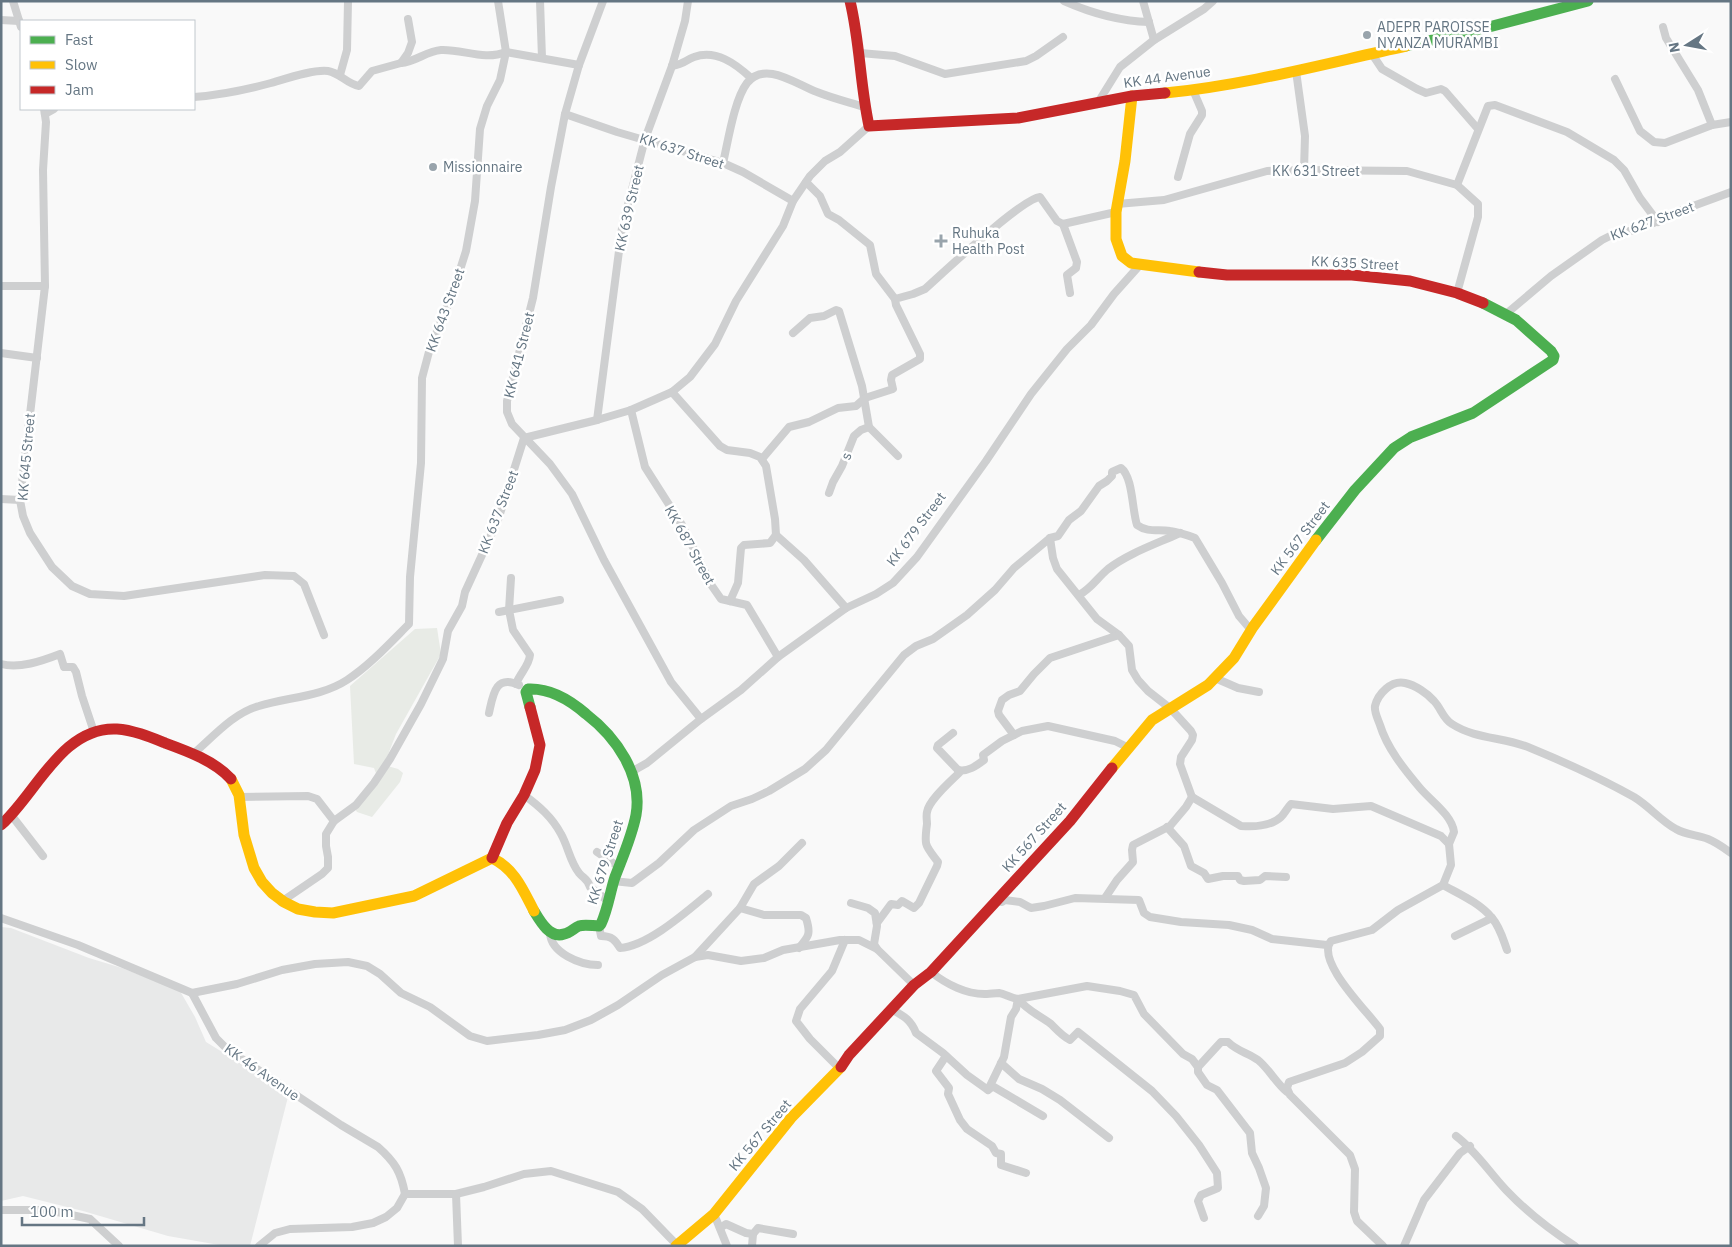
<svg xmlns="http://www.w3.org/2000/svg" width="1732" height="1247" font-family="'IBM Plex Sans',sans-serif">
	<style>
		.built { fill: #e8e9e9 }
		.green { fill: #e8ebe6 }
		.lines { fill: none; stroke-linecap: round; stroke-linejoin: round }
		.street { stroke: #cecfd0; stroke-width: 8 }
		.fast { stroke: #4caf50; stroke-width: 11 }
		.slow { stroke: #ffc107; stroke-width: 11 }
		.jam { stroke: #c62828; stroke-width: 11 }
		.poi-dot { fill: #99a4ac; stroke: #fff; stroke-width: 2 }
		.labels { text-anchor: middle; stroke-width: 5; stroke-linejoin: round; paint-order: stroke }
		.poi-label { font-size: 14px; fill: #657683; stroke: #fff; text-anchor: start }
		.street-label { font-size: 14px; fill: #657683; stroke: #fff }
	</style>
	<rect width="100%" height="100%" fill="#f9f9f9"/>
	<polygon class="built" points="1,927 11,928 89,958 122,968 180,991 195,1017 206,1042 289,1093 250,1246 225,1246 168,1236 83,1211 23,1196 1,1201"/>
	<polygon class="green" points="437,628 441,654 396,734 384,765 398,769 403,773 400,782 372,817 357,812 353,806 377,776 374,768 354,764 350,686 415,629"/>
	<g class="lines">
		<g class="street">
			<polyline points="13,1 21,27"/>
			<polyline points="540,1 542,58"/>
			<polyline points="603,1 579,65 565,114 551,187 533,298 507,401 507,412 512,424 550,464 572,494 604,560 671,682 701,719"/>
			<path d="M 1064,1 C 1091,13 1120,21 1149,22"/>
			<polyline points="1143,1 1154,40"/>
			<polyline points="1,20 19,21"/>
			<polyline points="1663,27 1666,38 1698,90 1712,125"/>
			<polyline points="860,53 895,56 945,74 1026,61 1036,56 1063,37"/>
			<polyline points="1372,54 1382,69 1417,89 1426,93 1441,89 1445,91 1478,129"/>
			<path d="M 401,63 C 415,62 427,51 441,50 C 463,49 484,61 506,52 L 579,65"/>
			<path d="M 672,66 C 685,64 685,60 694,57 C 716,49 736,64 751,78"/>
			<polyline points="1296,71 1305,136 1304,170"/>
			<polyline points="340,75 347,50 348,1"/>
			<polyline points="1615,79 1640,131 1654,142 1665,143 1712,125 1731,122"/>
			<path d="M 194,97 C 220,95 245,90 271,83 C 285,79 314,69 328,71 C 340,73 347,84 359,86 L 372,71 L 401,63 L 408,53 L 412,42 L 408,19"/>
			<polyline points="1097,104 1120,67 1154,40 1204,9 1213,1"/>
			<polyline points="44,109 46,122 43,170 45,286 20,500 23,516 30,533 52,567 72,586 90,594 124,596 265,575 294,576 304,584 324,635"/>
			<polyline points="45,114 54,109"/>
			<polyline points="565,114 617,132 723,163 743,172 793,201"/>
			<path d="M 723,163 C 728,142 734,100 747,83 C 765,60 797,85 817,92 C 832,98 848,102 864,107"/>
			<polyline points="1178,177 1190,134 1202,115 1202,111 1193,90"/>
			<polyline points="806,182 820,196 828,214 839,220 870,245 876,274 895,299"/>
			<polyline points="1457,185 1488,106 1495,105 1567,132 1614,160 1624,170 1640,198 1658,222"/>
			<polyline points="1117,204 1164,200 1267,171 1304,170 1407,171 1457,185 1478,204 1478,217 1457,293"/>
			<polyline points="1063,224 1077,262 1076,268 1067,275 1070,293"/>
			<polyline points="1,286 45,286"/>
			<polyline points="1506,314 1551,276 1602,240 1610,236 1642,228 1685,209 1731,192"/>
			<polyline points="793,333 810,318 824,316 836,310 839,311 862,386 869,427 898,456"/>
			<polyline points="1,353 37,358"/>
			<polyline points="672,392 720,446 727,450 750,453 760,457 766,466 775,519 776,535 804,560 846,608"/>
			<polyline points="631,410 645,467 682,525 712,586 721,599 747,605 778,657"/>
			<polyline points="597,420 622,228 645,139 672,66 685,21 688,1"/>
			<path d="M 762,459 L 789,427 L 809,422 L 838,408 L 856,406 L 865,398 L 893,389 L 891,380 L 892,375 L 920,359 L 920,354 L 896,305 L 895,299 L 913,294 L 925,289 C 943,273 1021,199 1040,197 L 1057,221 L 1063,224 L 1116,212"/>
			<polyline points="829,493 833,482 842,466 854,436 861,430 869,427"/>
			<polyline points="1,499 20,500"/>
			<path d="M 1050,538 L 1053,558 L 1057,569 L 1097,619 L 1119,635 L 1129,646 L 1132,670 L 1138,680 L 1148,691 L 1171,709 L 1191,731 L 1193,735 L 1192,740 L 1181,757 L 1180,764 L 1192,797 L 1241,826 C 1254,827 1271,826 1281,817 C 1285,813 1287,808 1291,804 L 1333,809 L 1371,806 L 1441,836 L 1449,844 L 1451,865 L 1443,885 L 1398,910 L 1372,930 L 1331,941 C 1315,961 1368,1012 1380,1029 L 1380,1036 L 1362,1052 L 1345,1063 L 1289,1082 L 1287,1088 L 1290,1095 L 1350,1155 L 1355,1169 L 1354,1212 L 1357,1221 L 1383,1246"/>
			<path d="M 511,578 L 509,610 L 513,630 L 530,655 C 529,666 520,673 516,684"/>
			<path d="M 1079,595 C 1091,589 1098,577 1108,569 C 1129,553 1156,544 1180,533"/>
			<polyline points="730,601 738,583 741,548 744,545 770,543 776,535"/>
			<polyline points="499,612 560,600"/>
			<path d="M 1,664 C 19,669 42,661 60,654 L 64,667 L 73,667 L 76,672 L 82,696 L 94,732"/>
			<polyline points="1215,678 1238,688 1259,692"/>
			<path d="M 489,713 C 493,695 495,674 519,685"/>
			<polyline points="1014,735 999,715 998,711 1002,700 1009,695 1020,691 1034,674 1050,658 1119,635"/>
			<path d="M 192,755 C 212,738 233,713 259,706 C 288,697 321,697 347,680 C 370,665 390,643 409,624 L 410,577 L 421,463 L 422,378 L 430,348 L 452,295 L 466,251 L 475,201 L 480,129 L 487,106 L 500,80 L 506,52 L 498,1"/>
			<path d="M 958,770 C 968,772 976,766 984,760 L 983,755 L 1002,741 L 1022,731 L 1048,726 L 1115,741 L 1129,748"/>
			<polyline points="631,772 647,763 701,719 741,690 778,657 846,608 876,594 893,583 917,557 986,461 1031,394 1067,349 1091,325 1114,294 1139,266"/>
			<path d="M 524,795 C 539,806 552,817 561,834 C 568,846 570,862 579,873 C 584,879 588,879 590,887 L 608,901"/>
			<polyline points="239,797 308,796 317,799 334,821"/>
			<polyline points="12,816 43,856"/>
			<polyline points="1167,827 1184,846 1191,866 1204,873 1208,879 1223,876 1238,876 1240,880 1244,881 1260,880 1265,876 1286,877"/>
			<path d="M 1449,844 L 1454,832 C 1452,815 1431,801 1420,788 C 1404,769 1387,748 1380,725 C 1378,719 1374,712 1375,706 C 1378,694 1391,680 1405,683 C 1415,685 1427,693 1434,701 C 1441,708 1443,719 1452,724 C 1475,739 1503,737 1528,747 C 1562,761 1602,779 1634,797 C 1649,806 1661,821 1676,829 C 1686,835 1698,835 1708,839 C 1716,842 1724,848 1731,853"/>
			<polyline points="597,852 619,867"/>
			<path d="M 613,881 L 632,883 L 659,863 L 694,830 L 731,806 L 752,799 L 769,791 L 805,769 L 826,750 L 904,655 L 916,646 L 933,639 L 967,615 L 995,590 L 1014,568 L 1050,538 L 1058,536 L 1069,520 L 1081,511 L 1099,486 L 1107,481 L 1112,476 L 1112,472 L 1121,468 C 1133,477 1132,510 1137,525 C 1148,533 1158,529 1170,531 C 1178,532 1187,535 1195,538 L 1222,583 L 1239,616 L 1251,630"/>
			<path d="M 1443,885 C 1459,894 1480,903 1492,918 C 1500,927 1503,939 1507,950"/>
			<polyline points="1105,898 1117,880 1133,862 1132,850 1133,845 1170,826 1186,807 1192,797"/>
			<polyline points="998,901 1002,902 1005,900 1020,902 1031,908 1044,906 1075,898 1139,900 1144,913 1150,917 1181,922 1229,925 1252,930 1272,939 1327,945"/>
			<polyline points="281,902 322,874 328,868 328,857 326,846 326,834 334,821 356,805 374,783 390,759 421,704 443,659 448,631 462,606 465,592 498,520 524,438 597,420 631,410 672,392 690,377 715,344 736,301 783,226 793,201 810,176 825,161 840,152 869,126"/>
			<polyline points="851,903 868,908 875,913 877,926 874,944 877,949"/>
			<path d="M 740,908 L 764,915 L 801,915 L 806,918 C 811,934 809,936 799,948"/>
			<path d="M 1,918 L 78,945 L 192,993 L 216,1038 L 227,1049 L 341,1125 L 378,1147 C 395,1162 401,1172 405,1194"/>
			<path d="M 877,923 L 891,904 L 898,905 L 902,901 L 914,908 L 919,903 L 937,866 L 938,862 C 925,845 924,846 927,824 C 927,820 926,816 927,812 C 929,800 950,782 959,773 L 958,770 L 937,748 L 938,745 L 953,733"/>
			<path d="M 599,926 L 601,936 C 612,936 615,940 620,948 C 648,946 686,912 708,894"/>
			<path d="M 550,933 C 551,953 580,965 598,965"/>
			<polyline points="1455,936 1492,918"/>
			<polyline points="695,957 740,908 754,884 779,866 802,843"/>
			<path d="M 931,972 C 946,984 967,995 987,994 C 991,994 994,993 999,993 C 1005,994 1011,998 1018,999 C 1028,1011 1039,1015 1051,1024 C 1057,1030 1062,1036 1070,1040 L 1078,1032 L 1152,1091 L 1176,1116 L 1199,1145 L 1217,1173 L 1218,1188 L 1201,1195 L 1198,1201 L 1204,1218"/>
			<polyline points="192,993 237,984 282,970 315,964 348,962 367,966 380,974 401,993 430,1007 470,1036 487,1041 538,1035 565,1030 591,1020 618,1005 662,975 695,957 708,955 741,961 764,958 783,950 840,940 859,940 877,949 914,985"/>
			<path d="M 891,1009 C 904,1016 911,1020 916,1033 L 943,1053 L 967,1075 L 988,1090 L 1004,1057 L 1011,1017 L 1016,1009 L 1018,999 L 1087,986 L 1120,991 L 1134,995 L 1144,1014 L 1183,1054 L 1192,1059 L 1198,1067 L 1198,1072 L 1207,1085 L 1217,1090 L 1250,1133 L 1252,1153 L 1259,1168 L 1266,1188 L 1264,1206 L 1258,1216"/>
			<polyline points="946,1056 936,1071 949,1088 948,1094 960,1120 967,1129 992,1146 996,1153 1001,1154 1001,1165 1026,1173"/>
			<polyline points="1001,1063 1019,1079 1042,1089 1060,1100 1109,1138"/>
			<path d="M 1198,1067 L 1221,1042 L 1228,1042 C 1237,1051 1248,1053 1258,1060 C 1269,1069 1276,1083 1287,1092"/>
			<polyline points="840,1069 810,1039 796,1021 800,1009 832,971 845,940"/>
			<polyline points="988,1090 992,1087 994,1087 1043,1116"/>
			<path d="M 1456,1136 C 1476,1151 1489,1172 1506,1190 C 1526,1211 1550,1230 1575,1246"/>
			<polyline points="405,1194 456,1194 484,1187 524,1174 551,1171 618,1192 642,1209 677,1245"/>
			<polyline points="456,1194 458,1246"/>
			<polyline points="1,1210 48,1210 90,1219 119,1246"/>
			<polyline points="714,1214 727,1246"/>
			<polyline points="720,1228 726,1224 746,1233 753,1234 758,1228 793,1234"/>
			<polyline points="259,1246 275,1233 290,1229 352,1227 373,1223 386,1217 397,1208 405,1194"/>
			<polyline points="752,1246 753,1234"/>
			<polyline points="1404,1246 1424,1200 1460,1153 1470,1146"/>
		</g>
		<g class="fast">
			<polyline points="1406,46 1485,28 1588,1"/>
			<polyline points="1316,540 1355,490 1394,448 1411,437 1473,413 1553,360 1554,356 1551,351 1516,320 1483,303"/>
			<path d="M 530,707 L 526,692 L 528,689 C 550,688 570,700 586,714 C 616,737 643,775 636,815 C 632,836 623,856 615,877 C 610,892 608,909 601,924 L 599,926 C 593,926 585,924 579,926 C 574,928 570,933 564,934 C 550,939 540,921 534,911"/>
		</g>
		<g class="slow">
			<path d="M 1165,93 C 1247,85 1327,63 1406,46"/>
			<polyline points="1132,96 1125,161 1116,212 1116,239 1122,256 1131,263 1199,272"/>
			<polyline points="1112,768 1152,720 1208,685 1234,658 1253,627 1316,540"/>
			<path d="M 231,779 L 239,795 L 244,835 L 254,868 L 262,882 L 272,893 L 284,902 L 298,909 L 315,912 L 333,913 L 414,896 L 492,858 C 515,869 523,890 534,911"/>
			<polyline points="676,1246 714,1214 791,1118 841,1067"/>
		</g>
		<g class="jam">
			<path d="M 850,1 C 860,42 860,85 869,126 L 1018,118 L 1132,96 L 1165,93"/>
			<polyline points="1199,272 1227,275 1352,275 1410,281 1457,293 1483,303"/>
			<path d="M 1,825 C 36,794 62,726 117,729 C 133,730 150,737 165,743 C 187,751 215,761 231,779"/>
			<polyline points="492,858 507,823 524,795 535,770 540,745 530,707"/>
			<polyline points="841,1067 849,1055 914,985 931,972 1070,821 1112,768"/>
		</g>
	</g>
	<g class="poi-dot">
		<circle cx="1367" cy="35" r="5"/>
		<circle cx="433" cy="167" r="5"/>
		<path d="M938.5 233.5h5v5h5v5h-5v5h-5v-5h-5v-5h5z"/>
	</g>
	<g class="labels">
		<g class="poi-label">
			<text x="1377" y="32">ADEPR PAROISSE<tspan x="1377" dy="16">NYANZA MURAMBI</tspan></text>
			<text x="443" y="172">Missionnaire</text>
			<text x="952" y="238">Ruhuka<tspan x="952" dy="16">Health Post</tspan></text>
		</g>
		<g class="street-label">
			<text transform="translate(1167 77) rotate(-8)" y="5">KK 44 Avenue</text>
			<text transform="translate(682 151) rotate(18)" y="5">KK 637 Street</text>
			<text x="1316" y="176">KK 631 Street</text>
			<text transform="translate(629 208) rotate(-77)" y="5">KK 639 Street</text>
			<text transform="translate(1652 221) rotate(-20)" y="5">KK 627 Street</text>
			<text transform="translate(1355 263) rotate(3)" y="5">KK 635 Street</text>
			<text transform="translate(445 310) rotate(-70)" y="5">KK 643 Street</text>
			<text transform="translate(519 355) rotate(-76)" y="5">KK 641 Street</text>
			<text transform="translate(846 456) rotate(-69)" y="5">s</text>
			<text transform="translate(26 457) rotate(-85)" y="5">KK 645 Street</text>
			<text transform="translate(498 512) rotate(-69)" y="5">KK 637 Street</text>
			<text transform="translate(916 529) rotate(-53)" y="5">KK 679 Street</text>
			<text transform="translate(1300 538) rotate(-53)" y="5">KK 567 Street</text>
			<text transform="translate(690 545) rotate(61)" y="5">KK 687 Street</text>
			<text transform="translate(1034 837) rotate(-48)" y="5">KK 567 Street</text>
			<text transform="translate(605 862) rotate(-72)" y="5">KK 679 Street</text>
			<text transform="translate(262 1072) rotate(35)" y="5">KK 46 Avenue</text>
			<text transform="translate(760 1135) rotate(-50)" y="5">KK 567 Street</text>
		</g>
	</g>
	<rect width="1732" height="1247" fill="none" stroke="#657683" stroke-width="5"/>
	<rect x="20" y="20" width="175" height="90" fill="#ffffff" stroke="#c1c8cd"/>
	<rect x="30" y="36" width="25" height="8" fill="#4caf50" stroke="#c1c8cd"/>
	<text x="65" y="45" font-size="15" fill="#657683">Fast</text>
	<rect x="30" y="61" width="25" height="8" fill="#ffc107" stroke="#c1c8cd"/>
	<text x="65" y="70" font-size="15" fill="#657683">Slow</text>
	<rect x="30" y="86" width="25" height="8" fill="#c62828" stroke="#c1c8cd"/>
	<text x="65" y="95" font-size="15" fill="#657683">Jam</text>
	<g transform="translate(1687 45) rotate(259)" stroke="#ffffff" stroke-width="4" paint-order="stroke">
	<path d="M0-4L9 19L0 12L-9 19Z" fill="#657683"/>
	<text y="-8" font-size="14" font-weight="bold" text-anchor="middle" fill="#657683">N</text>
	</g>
	<path d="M22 1217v8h122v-8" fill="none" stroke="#657683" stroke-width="2.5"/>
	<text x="30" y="1217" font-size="15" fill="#657683" stroke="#ffffff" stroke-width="4" paint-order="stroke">100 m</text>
</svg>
